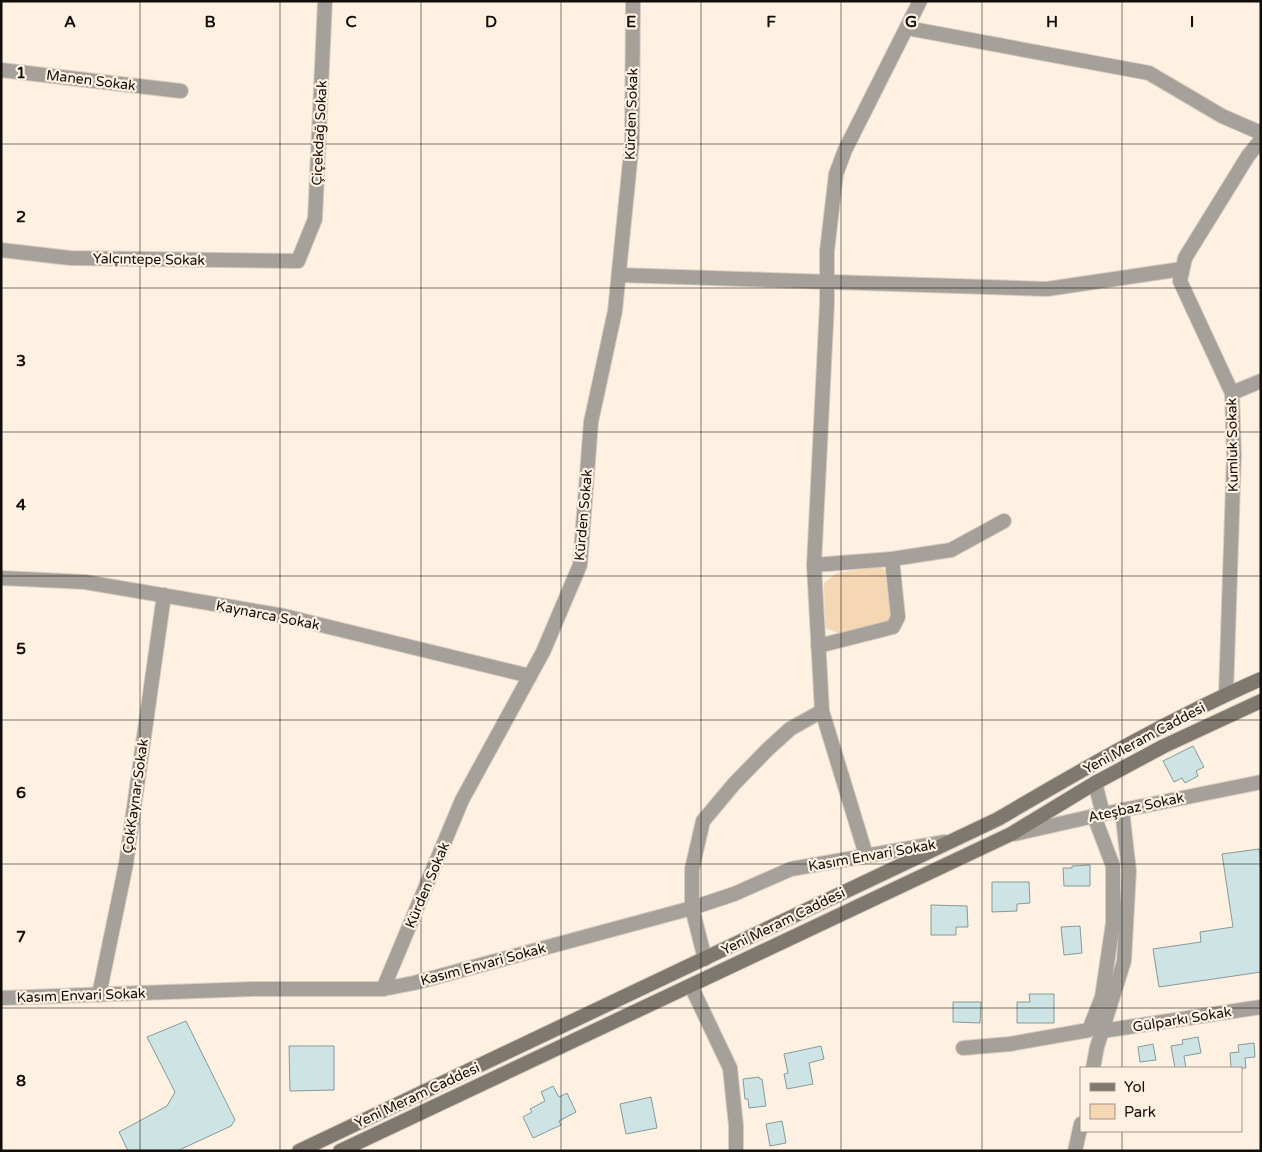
<svg xmlns="http://www.w3.org/2000/svg" width="1262" height="1152" font-family="'Varela Round',sans-serif">
	<style>
		.green { fill: #f5d7b4 }
		.building { fill: #cee4e4; stroke: #859a9a }
		.lines { fill: none; stroke-linecap: round; stroke-linejoin: round }
		.minor-casing { stroke: #d8cdbf; stroke-width: 16 }
		.tertiary-casing { stroke: #d8cdbf; stroke-width: 16 }
		.secondary-casing { stroke: #d8cdbf; stroke-width: 16 }
		.minor { stroke: #a5a09a; stroke-width: 14 }
		.tertiary { stroke: #a5a09a; stroke-width: 14 }
		.secondary { stroke: #7f786f; stroke-width: 14 }
		.grid { fill: none; stroke: #110d08; stroke-width: 1; stroke-opacity: 0.55 }
		.labels { text-anchor: middle; stroke-width: 4.5; stroke-linejoin: round; paint-order: stroke }
		.street-label { font-size: 14px; fill: #110d08; stroke: #fef1e2 }
		.grid-label { font-size: 16px; text-anchor: middle; font-weight: bold; fill: #110d08; stroke: #fef1e2; stroke-width: 4.5; stroke-linejoin: round; paint-order: stroke }
	</style>
	<rect width="100%" height="100%" fill="#fef1e2"/>
	<polygon class="green" points="881,566 889,576 892,614 885,624 838,633 825,628 824,583 837,573"/>
	<g class="building">
		<polygon points="1193,746 1204,767 1196,771 1198,776 1185,783 1182,778 1174,782 1163,761"/>
		<polygon points="1259,849 1261,861 1261,972 1159,987 1153,949 1201,942 1200,932 1233,927 1222,854"/>
		<polygon points="1090,865 1090,886 1064,886 1063,868 1072,868 1072,866"/>
		<polygon points="992,882 1029,882 1030,903 1017,904 1017,911 992,912"/>
		<polygon points="931,905 967,906 968,927 956,927 956,935 931,935"/>
		<polygon points="1080,926 1082,953 1064,955 1061,927"/>
		<polygon points="1029,994 1054,994 1054,1023 1017,1023 1017,1002 1030,1002"/>
		<polygon points="953,1002 981,1002 980,1023 953,1022"/>
		<polygon points="186,1021 235,1120 231,1126 177,1151 128,1151 119,1132 167,1106 175,1092 147,1037"/>
		<polygon points="1198,1037 1201,1053 1184,1056 1186,1068 1175,1068 1171,1046 1183,1044 1182,1040"/>
		<polygon points="1254,1043 1255,1057 1245,1058 1246,1068 1231,1068 1230,1053 1239,1052 1238,1045"/>
		<polygon points="1153,1044 1156,1060 1140,1062 1138,1047"/>
		<polygon points="289,1046 334,1046 334,1090 290,1091"/>
		<polygon points="821,1046 824,1059 809,1063 813,1084 787,1089 784,1074 788,1073 784,1054"/>
		<polygon points="759,1077 760,1079 762,1079 766,1106 749,1108 748,1099 745,1099 743,1079"/>
		<polygon points="553,1086 559,1097 567,1093 576,1112 559,1121 561,1125 533,1138 523,1117 532,1112 530,1109 545,1101 541,1092"/>
		<polygon points="651,1097 657,1128 626,1134 620,1104"/>
		<polygon points="782,1121 786,1143 770,1146 766,1124"/>
	</g>
	<g class="lines">
		<g class="minor-casing">
			<g id="minor">
				<polyline points="907,28 1149,73 1222,116 1261,133"/>
				<polyline points="1,70 181,91"/>
				<polyline points="1,250 70,258 298,261 315,219 325,1"/>
				<polyline points="619,275 1047,289 1182,269"/>
				<polyline points="1232,393 1261,381"/>
				<polyline points="814,565 892,559 951,550 1004,521"/>
				<polyline points="1,578 85,582 284,616 530,676"/>
				<polyline points="818,646 893,627 898,617 892,559"/>
				<polyline points="1095,783 1103,814"/>
				<polyline points="1014,834 1103,814 1261,782"/>
				<polyline points="866,855 822,711 814,565 827,304 827,251 836,174 845,150 920,1"/>
				<polyline points="705,959 692,908 692,869 703,821 734,784 767,750 790,729 822,711"/>
				<polyline points="691,986 730,1068 736,1126 736,1151"/>
				<polyline points="383,989 462,800 543,652 580,565 591,422 615,311 632,142 633,1"/>
				<polyline points="99,995 126,864 164,595"/>
				<polyline points="1,998 253,989 383,989 414,983 692,908 734,894 791,869 945,842"/>
				<polyline points="1102,1031 1261,1007"/>
				<polyline points="963,1048 1010,1044 1089,1030 1102,997 1113,923 1113,866 1094,816"/>
				<polyline points="1093,1068 1097,1047 1124,961 1129,871 1122,810"/>
				<polyline points="1075,1151 1081,1124"/>
			</g>
		</g>
		<g class="tertiary-casing">
			<polyline id="tertiary" points="1226,694 1234,455 1232,393 1180,281 1185,258 1248,156 1261,140"/>
		</g>
		<g class="secondary-casing">
			<g id="secondary">
				<path d="M 299,1151 L 998,819 C 1083,769 1170,719 1261,679"/>
				<polyline points="340,1151 1011,834 1095,783 1164,746 1261,701"/>
			</g>
		</g>
		<use href="#minor" class="minor"/>
		<use href="#tertiary" class="tertiary"/>
		<use href="#secondary" class="secondary"/>
	</g>
	<path class="grid" d="M 140,1 L 140,1151M 280,1 L 280,1151M 421,1 L 421,1151M 561,1 L 561,1151M 701,1 L 701,1151M 841,1 L 841,1151M 982,1 L 982,1151M 1122,1 L 1122,1068M 1,144 L 1261,144M 1,288 L 1261,288M 1,432 L 1261,432M 1,576 L 1261,576M 1,720 L 1261,720M 1,864 L 1261,864M 1,1008 L 1261,1008M 1122,1131 L 1122,1151"/>
	<g class="labels">
		<g class="street-label">
			<text transform="translate(91 80) rotate(7)" y="5">Manen Sokak</text>
			<text transform="translate(631 114) rotate(-88)" y="5">Kürden Sokak</text>
			<text transform="translate(319 133) rotate(-87)" y="5">Çiçekdağ Sokak</text>
			<text transform="translate(149 259) rotate(1)" y="5">Yalçıntepe Sokak</text>
			<text transform="translate(1232 445) rotate(-91)" y="5">Kumluk Sokak</text>
			<text transform="translate(583 515) rotate(-85)" y="5">Kürden Sokak</text>
			<text transform="translate(268 615) rotate(11)" y="5">Kaynarca Sokak</text>
			<text transform="translate(1144 738) rotate(-28)" y="5">Yeni Meram Caddesi</text>
			<text transform="translate(135 796) rotate(-82)" y="5">ÇokKaynar Sokak</text>
			<text transform="translate(1136 807) rotate(-12)" y="5">Ateşbaz Sokak</text>
			<text transform="translate(872 855) rotate(-10)" y="5">Kasım Envari Sokak</text>
			<text transform="translate(427 885) rotate(-67)" y="5">Kürden Sokak</text>
			<text transform="translate(783 921) rotate(-26)" y="5">Yeni Meram Caddesi</text>
			<text transform="translate(483 964) rotate(-15)" y="5">Kasım Envari Sokak</text>
			<text transform="translate(81 995) rotate(-2)" y="5">Kasım Envari Sokak</text>
			<text transform="translate(1182 1019) rotate(-9)" y="5">Gülparkı Sokak</text>
			<text transform="translate(417 1095) rotate(-25)" y="5">Yeni Meram Caddesi</text>
		</g>
	</g>
	<g class="grid-label">
		<text x="70" y="27">A</text>
		<text x="210" y="27">B</text>
		<text x="351" y="27">C</text>
		<text x="491" y="27">D</text>
		<text x="631" y="27">E</text>
		<text x="771" y="27">F</text>
		<text x="911" y="27">G</text>
		<text x="1052" y="27">H</text>
		<text x="1192" y="27">I</text>
		<text x="21" y="78">1</text>
		<text x="21" y="222">2</text>
		<text x="21" y="366">3</text>
		<text x="21" y="510">4</text>
		<text x="21" y="654">5</text>
		<text x="21" y="798">6</text>
		<text x="21" y="942">7</text>
		<text x="21" y="1086">8</text>
	</g>
	<rect width="1262" height="1152" fill="none" stroke="#110d08" stroke-width="5"/>
	<rect x="1080" y="1067" width="162" height="65" fill="#fef1e2" stroke="#9f968b"/>
	<rect x="1090" y="1083" width="25" height="8" fill="#7f786f" stroke="#9f968b"/>
	<text x="1124" y="1092" font-size="15" fill="#110d08">Yol</text>
	<rect x="1090" y="1104" width="25" height="15" fill="#f5d7b4" stroke="#9f968b"/>
	<text x="1124" y="1117" font-size="15" fill="#110d08">Park</text>
</svg>
